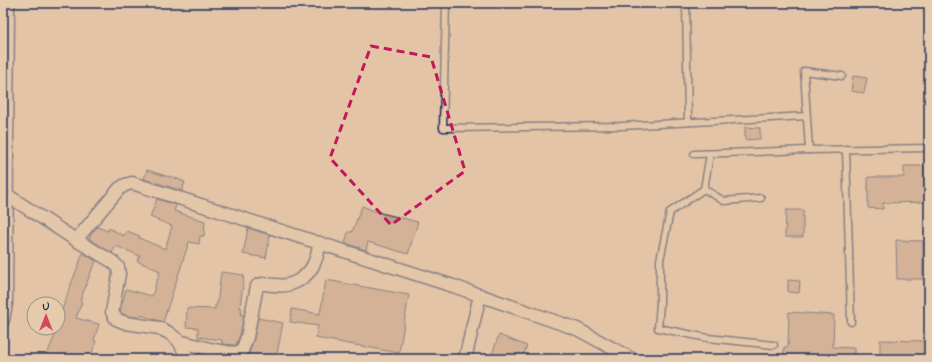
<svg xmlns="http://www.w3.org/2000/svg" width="932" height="362" font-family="Mynerve,sans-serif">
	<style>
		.building { fill: #c09b86; stroke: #1b2f5e }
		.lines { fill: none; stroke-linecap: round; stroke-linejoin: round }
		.service-casing { stroke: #1b2f5e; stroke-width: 9 }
		.minor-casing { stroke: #1b2f5e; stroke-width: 15 }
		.service { stroke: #e5caac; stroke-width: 6 }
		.minor { stroke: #e5caac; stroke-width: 12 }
		.marked { fill: none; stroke: #c2185b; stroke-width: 3; stroke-dasharray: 8 5; stroke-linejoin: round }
	</style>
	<rect width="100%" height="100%" fill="#e3c4a6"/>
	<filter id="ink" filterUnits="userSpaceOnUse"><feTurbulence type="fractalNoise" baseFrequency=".025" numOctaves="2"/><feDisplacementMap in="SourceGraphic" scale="8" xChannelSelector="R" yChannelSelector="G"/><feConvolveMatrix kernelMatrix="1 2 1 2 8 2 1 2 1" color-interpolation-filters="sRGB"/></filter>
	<g filter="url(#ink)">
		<g class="building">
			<polygon points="853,76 867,78 864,93 851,91"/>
			<polygon points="745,127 760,128 760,139 745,140"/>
			<polygon points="904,166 924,166 924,188 929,188 929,202 883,203 883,209 868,208 868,177 904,177"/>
			<polygon points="147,170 169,177 170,176 185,182 182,191 144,179"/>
			<polygon points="157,199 176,205 174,211 205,221 204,236 200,236 199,244 189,242 163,322 140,315 139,317 128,316 121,313 120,311 126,289 152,296 160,271 137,261 140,256 116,246 112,253 89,239 91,234 97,227 108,231 109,228 124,236 127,231 140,236 139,238 165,249 172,226 150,217"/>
			<polygon points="362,206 377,212 418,222 408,254 368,242 366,250 345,243 348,232 352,232"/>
			<polygon points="786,210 803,210 803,237 785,237"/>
			<polygon points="248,228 270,235 266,258 243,254"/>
			<polygon points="896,240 923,241 923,279 897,279"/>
			<polygon points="83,253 96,261 93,269 92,269 80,301 82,302 76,318 99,324 94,340 96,341 90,359 45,359 58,328 58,323 67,295"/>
			<polygon points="221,272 244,275 240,308 242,308 241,315 244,315 240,335 236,345 222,344 222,340 198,337 198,328 186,327 187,308 215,309 215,305 217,305"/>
			<polygon points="326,280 409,295 399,353 316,338 318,326 290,322 292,309 320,314"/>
			<polygon points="788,280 800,281 799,293 788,292"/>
			<polygon points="789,312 834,315 833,347 854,348 854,359 784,359 784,347 788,347"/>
			<polygon points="258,318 283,323 276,359 241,359 247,357 249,354 254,338"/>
			<polygon points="499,335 527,346 521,359 490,359"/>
			<polygon points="880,340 924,341 923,359 880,359"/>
		</g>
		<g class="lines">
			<g class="service-casing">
				<g id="service">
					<polyline points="446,3 443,128 621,126 806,116"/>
					<polyline points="686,3 688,122"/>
					<polyline points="846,149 851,322"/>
					<polyline points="809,150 804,71 842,76"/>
					<polyline points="694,154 809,150 929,148"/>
					<polyline points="704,189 710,154"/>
					<polyline points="761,198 724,201 704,189 670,212 660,260 660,303 658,328 708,338 774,345"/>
				</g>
			</g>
			<g class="minor-casing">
				<g id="minor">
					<polyline points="7,195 76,240 113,262 118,267 119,274 112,312 116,319 126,323 159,328 169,333 179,341 185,353 186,359"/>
					<polyline points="76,240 119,189 125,185 132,183 453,286 577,329 632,359"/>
					<polyline points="3,320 6,304 8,3"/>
					<path d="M 179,341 C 191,344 232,357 242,351 L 247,337 L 257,286 C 262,282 269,285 275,285 C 292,288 309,277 315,261 C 318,255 318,249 320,243"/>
					<polyline points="465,359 480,295"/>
				</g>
			</g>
			<use href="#service" class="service"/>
			<use href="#minor" class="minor"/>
		</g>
	</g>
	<path d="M0 0H932V362H0ZM 371,46 L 431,57 L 465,171 L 391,225 L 330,158 Z" fill="#e3c4a6" fill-opacity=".55" fill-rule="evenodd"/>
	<path class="marked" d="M 371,46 L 431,57 L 465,171 L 391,225 L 330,158 Z"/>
	<rect width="932" height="362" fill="none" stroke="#e5caac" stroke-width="16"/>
	<rect x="8" y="8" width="916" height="346" fill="none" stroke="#1b2f5e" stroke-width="1.5" filter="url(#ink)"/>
	<g transform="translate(46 316)"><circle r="19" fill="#e5caac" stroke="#948c8d"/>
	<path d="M0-3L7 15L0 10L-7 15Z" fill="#d1495b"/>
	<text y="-6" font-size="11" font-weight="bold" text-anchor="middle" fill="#1b2f5e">U</text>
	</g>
</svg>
